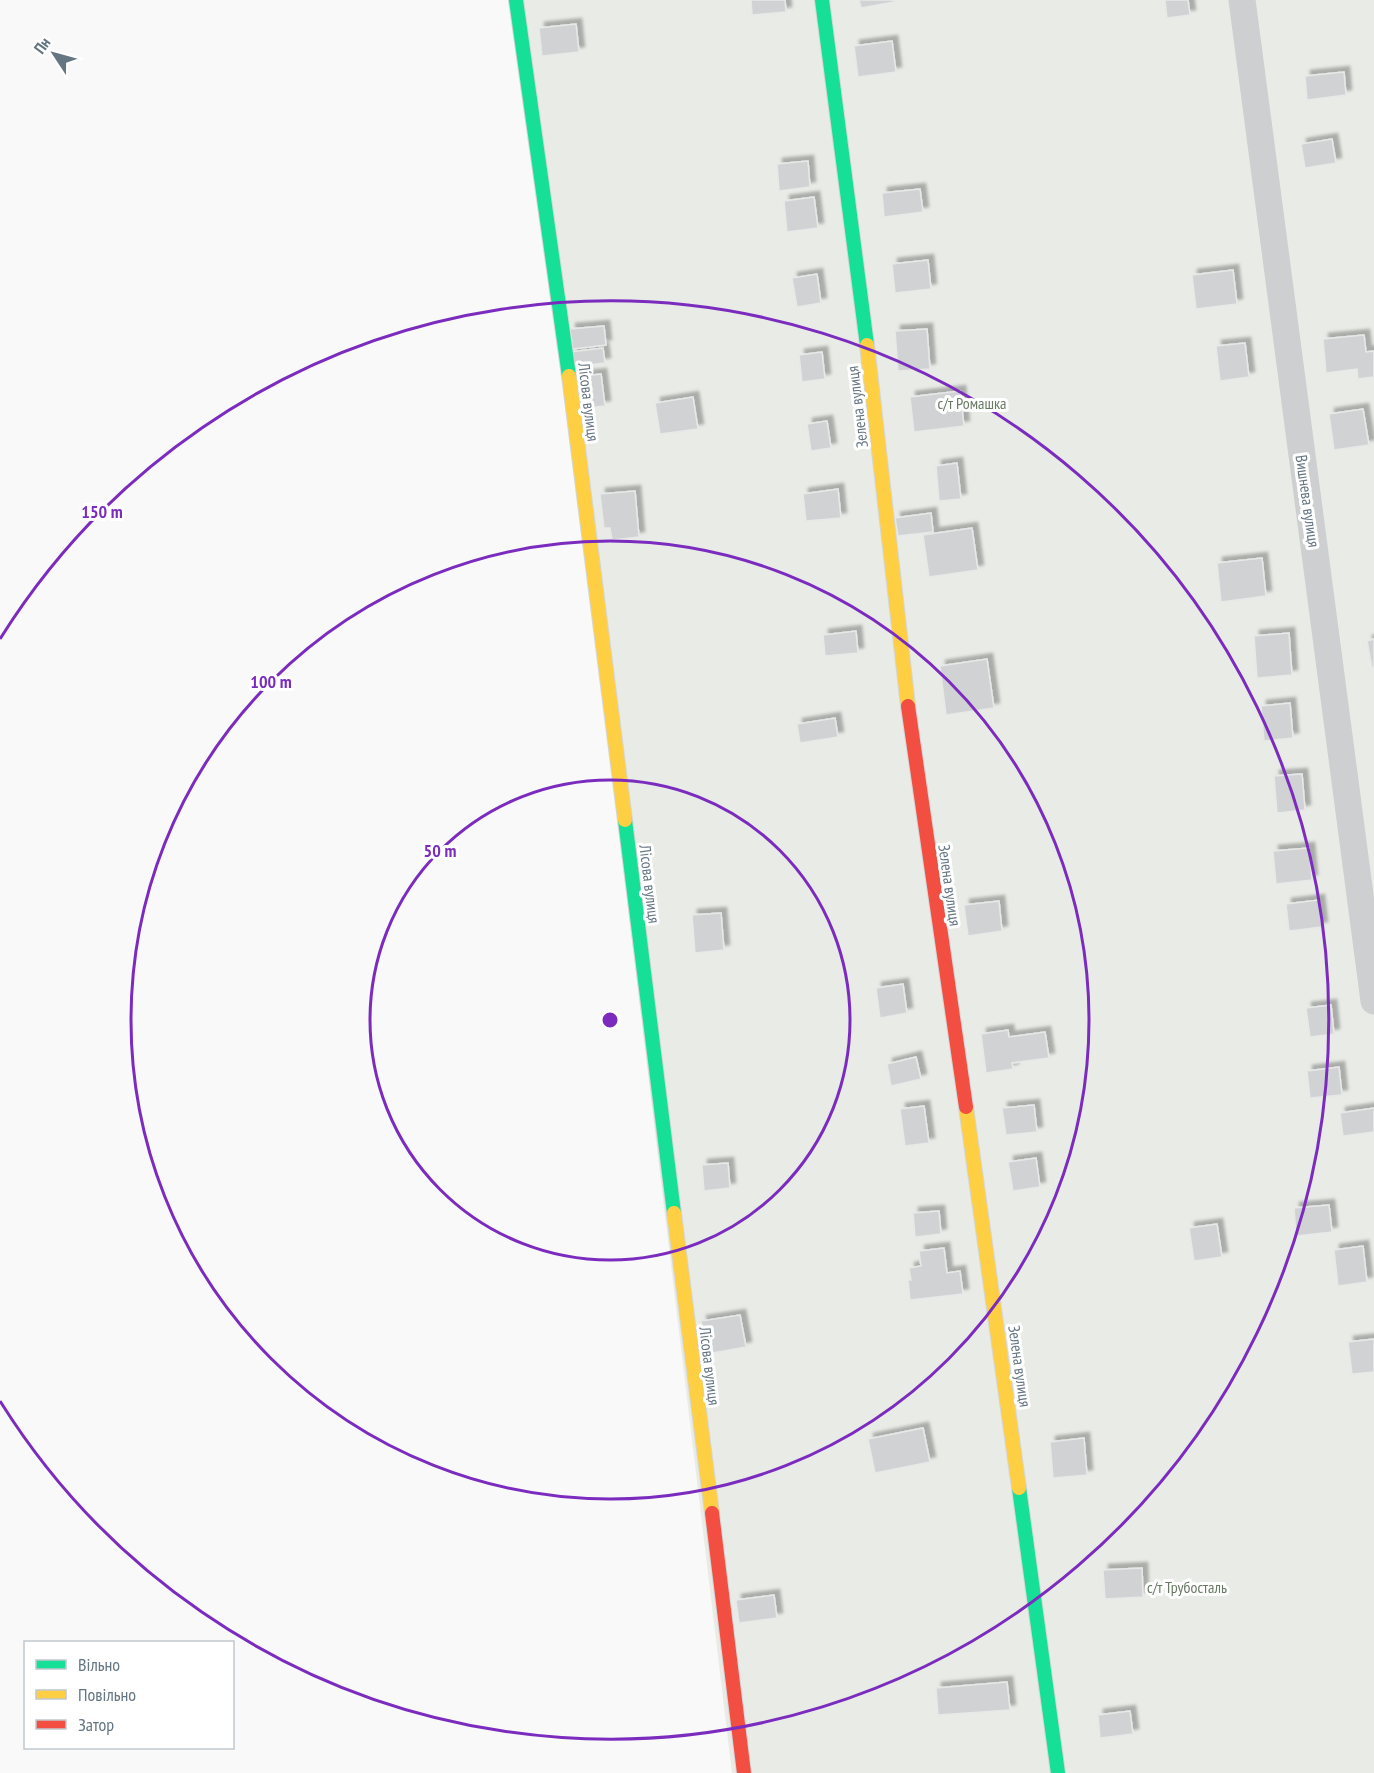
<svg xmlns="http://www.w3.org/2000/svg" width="1374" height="1773" font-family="'PT Sans Narrow',sans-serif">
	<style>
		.green { fill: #e8ebe6 }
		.building { fill: #d0d2d3; stroke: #e8e8e8; stroke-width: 1.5; filter: url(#shadow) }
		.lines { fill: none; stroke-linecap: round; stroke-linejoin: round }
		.fast-casing { stroke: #d5d6d7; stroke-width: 16 }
		.slow-casing { stroke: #d5d6d7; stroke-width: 16 }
		.jam-casing { stroke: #d5d6d7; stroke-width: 16 }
		.street { stroke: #cecfd0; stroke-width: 27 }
		.fast { stroke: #16e098; stroke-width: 14 }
		.slow { stroke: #ffcf43; stroke-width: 14 }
		.jam { stroke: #f24e42; stroke-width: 14 }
		.ring { fill: none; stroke: #7b2cbf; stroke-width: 3 }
		.labels { text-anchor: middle; stroke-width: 6; stroke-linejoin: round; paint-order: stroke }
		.street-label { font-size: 16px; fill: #657683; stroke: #fff }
		.park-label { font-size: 16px; fill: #687a64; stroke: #fff }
		.centre { fill: #7b2cbf; stroke: #fff; stroke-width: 3 }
		.ring-label { font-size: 18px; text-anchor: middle; font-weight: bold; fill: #7b2cbf; stroke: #fff; stroke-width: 6; stroke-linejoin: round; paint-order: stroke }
	</style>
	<defs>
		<filter id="shadow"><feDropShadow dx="5.5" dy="-5.5" stdDeviation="1.5" flood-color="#0004"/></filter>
	</defs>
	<rect width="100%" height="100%" fill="#f9f9f9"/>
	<polygon class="green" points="519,0 1374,0 1374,1773 732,1773"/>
	<g class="building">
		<polygon points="751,0 785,0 786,12 752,15"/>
		<polygon points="859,0 893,0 894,2 861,8"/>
		<polygon points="1165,0 1188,0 1190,15 1167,18"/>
		<polygon points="576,24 579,52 542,56 539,28"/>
		<polygon points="892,41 896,72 858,77 854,46"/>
		<polygon points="1344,72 1346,95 1307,100 1305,76"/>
		<polygon points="1332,139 1336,163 1305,168 1301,144"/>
		<polygon points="808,161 810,187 779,191 777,164"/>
		<polygon points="920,189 923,212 884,217 882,193"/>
		<polygon points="814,197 818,228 787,232 784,201"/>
		<polygon points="928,260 931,289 895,293 892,264"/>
		<polygon points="1233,270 1237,304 1196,309 1192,275"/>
		<polygon points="817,274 821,303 797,307 792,278"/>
		<polygon points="604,326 606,345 573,349 570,329"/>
		<polygon points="927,329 930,369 898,371 895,331"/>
		<polygon points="1364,335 1366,352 1374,351 1374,377 1358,379 1357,369 1326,373 1323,339"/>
		<polygon points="1245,343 1249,377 1220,381 1216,346"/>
		<polygon points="603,348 605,363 572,367 570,352"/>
		<polygon points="822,352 825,379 802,382 799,355"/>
		<polygon points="601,374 605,406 577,409 574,377"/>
		<polygon points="960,391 964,426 914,432 910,397"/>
		<polygon points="693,397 698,429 660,434 655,403"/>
		<polygon points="1363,409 1369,445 1334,450 1329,414"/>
		<polygon points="827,421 831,448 811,451 807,424"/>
		<polygon points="957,463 961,499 939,501 936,466"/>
		<polygon points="838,489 841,518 806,521 803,494"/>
		<polygon points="635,491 639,537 612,540 610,528 604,528 600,494"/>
		<polygon points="931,513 933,532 898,536 895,518"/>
		<polygon points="972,528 978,570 929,577 923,535"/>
		<polygon points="1262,558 1266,596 1221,602 1217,563"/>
		<polygon points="856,631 858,653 825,656 823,635"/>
		<polygon points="1289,633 1292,675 1257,678 1254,636"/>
		<polygon points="1374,639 1374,667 1372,668 1367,641"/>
		<polygon points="987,659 994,708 946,715 940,666"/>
		<polygon points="1290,703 1293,738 1264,741 1261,706"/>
		<polygon points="835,718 838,737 800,743 797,724"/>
		<polygon points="1302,774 1305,810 1277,813 1274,776"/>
		<polygon points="1309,848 1312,880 1276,884 1273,851"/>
		<polygon points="1319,900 1322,927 1289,931 1286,904"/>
		<polygon points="999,901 1002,931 968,936 964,905"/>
		<polygon points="721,913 724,950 695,953 692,915"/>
		<polygon points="903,984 907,1013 880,1018 876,988"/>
		<polygon points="1331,1005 1334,1034 1310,1037 1306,1008"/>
		<polygon points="1008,1030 1009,1037 1045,1032 1049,1058 1012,1063 1013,1069 986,1073 981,1034"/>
		<polygon points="916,1057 921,1079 891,1086 887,1064"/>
		<polygon points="1339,1067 1342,1095 1310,1098 1307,1071"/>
		<polygon points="1034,1105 1037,1132 1006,1135 1002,1108"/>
		<polygon points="924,1106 929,1143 905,1146 900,1109"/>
		<polygon points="1374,1108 1374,1132 1343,1136 1340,1113"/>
		<polygon points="1036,1158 1040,1187 1013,1191 1008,1162"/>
		<polygon points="728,1163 730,1188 704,1191 702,1165"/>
		<polygon points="1329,1205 1332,1232 1296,1236 1294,1208"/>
		<polygon points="939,1211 941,1234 915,1237 913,1213"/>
		<polygon points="1217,1224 1222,1257 1194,1261 1189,1228"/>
		<polygon points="1363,1246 1367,1282 1338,1286 1334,1250"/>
		<polygon points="944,1248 947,1273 960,1271 963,1294 910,1300 908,1280 911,1280 909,1268 921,1266 919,1251"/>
		<polygon points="740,1315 746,1347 707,1354 701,1321"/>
		<polygon points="1374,1339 1374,1372 1352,1374 1348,1342"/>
		<polygon points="923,1428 930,1462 875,1473 868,1439"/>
		<polygon points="1084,1438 1087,1475 1053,1478 1050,1442"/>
		<polygon points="1142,1568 1143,1597 1105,1599 1103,1570"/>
		<polygon points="774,1595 777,1618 739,1623 736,1600"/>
		<polygon points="1007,1682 1010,1710 938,1715 936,1688"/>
		<polygon points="1130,1711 1133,1734 1100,1738 1098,1715"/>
	</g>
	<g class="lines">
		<g class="fast-casing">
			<g id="fast">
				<polyline points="516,0 569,376"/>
				<polyline points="822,0 867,345"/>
				<polyline points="625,820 674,1213"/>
				<polyline points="1019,1488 1058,1773"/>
			</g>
		</g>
		<g class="slow-casing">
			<g id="slow">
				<polyline points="867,345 908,706"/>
				<polyline points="569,376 625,820"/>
				<polyline points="966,1107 1019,1488"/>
				<polyline points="674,1213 712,1513"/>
			</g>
		</g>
		<g class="jam-casing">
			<g id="jam">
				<polyline points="908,706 966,1107"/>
				<polyline points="712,1513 744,1773"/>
			</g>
		</g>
		<polyline class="street" points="1242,0 1374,1001"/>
		<use href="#fast" class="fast"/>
		<use href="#slow" class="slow"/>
		<use href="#jam" class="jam"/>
	</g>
	<g class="ring">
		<circle cx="610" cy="1020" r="240"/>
		<circle cx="610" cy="1020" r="479"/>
		<path d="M0 639A719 719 0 1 1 0 1401"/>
	</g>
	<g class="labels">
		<g class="street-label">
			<text transform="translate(589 402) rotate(83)" y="6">Лісова вулиця</text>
			<text transform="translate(857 407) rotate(-97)" y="6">Зелена вулиця</text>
			<text transform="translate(1308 501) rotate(82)" y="6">Вишнева вулиця</text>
			<text transform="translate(650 884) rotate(83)" y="6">Лісова вулиця</text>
			<text transform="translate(950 885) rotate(82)" y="6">Зелена вулиця</text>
			<text transform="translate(710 1366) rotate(83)" y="6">Лісова вулиця</text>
			<text transform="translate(1020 1366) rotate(82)" y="6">Зелена вулиця</text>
		</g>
		<g class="park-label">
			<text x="972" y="409">с/т Ромашка</text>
			<text x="1187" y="1593">с/т Трубосталь</text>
		</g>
	</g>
	<circle cx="610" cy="1020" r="9" class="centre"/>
	<g class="ring-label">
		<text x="102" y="518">150 m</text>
		<text x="271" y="688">100 m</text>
		<text x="440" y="857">50 m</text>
	</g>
	<rect x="24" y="1641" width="210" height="108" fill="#ffffff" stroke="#c1c8cd" stroke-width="1.5"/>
	<rect x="36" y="1660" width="30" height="9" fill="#16e098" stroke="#c1c8cd" stroke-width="1.5"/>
	<text x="78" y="1671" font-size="18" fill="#657683">Вільно</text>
	<rect x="36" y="1690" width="30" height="9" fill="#ffcf43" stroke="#c1c8cd" stroke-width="1.5"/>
	<text x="78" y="1701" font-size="18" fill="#657683">Повільно</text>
	<rect x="36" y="1720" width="30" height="9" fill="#f24e42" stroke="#c1c8cd" stroke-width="1.5"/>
	<text x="78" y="1731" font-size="18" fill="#657683">Затор</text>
	<g transform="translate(54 54) rotate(306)" stroke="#ffffff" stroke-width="4.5" paint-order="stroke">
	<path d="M0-4.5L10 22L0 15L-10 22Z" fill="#657683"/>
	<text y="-9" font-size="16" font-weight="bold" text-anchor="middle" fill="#657683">Пн</text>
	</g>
</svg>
